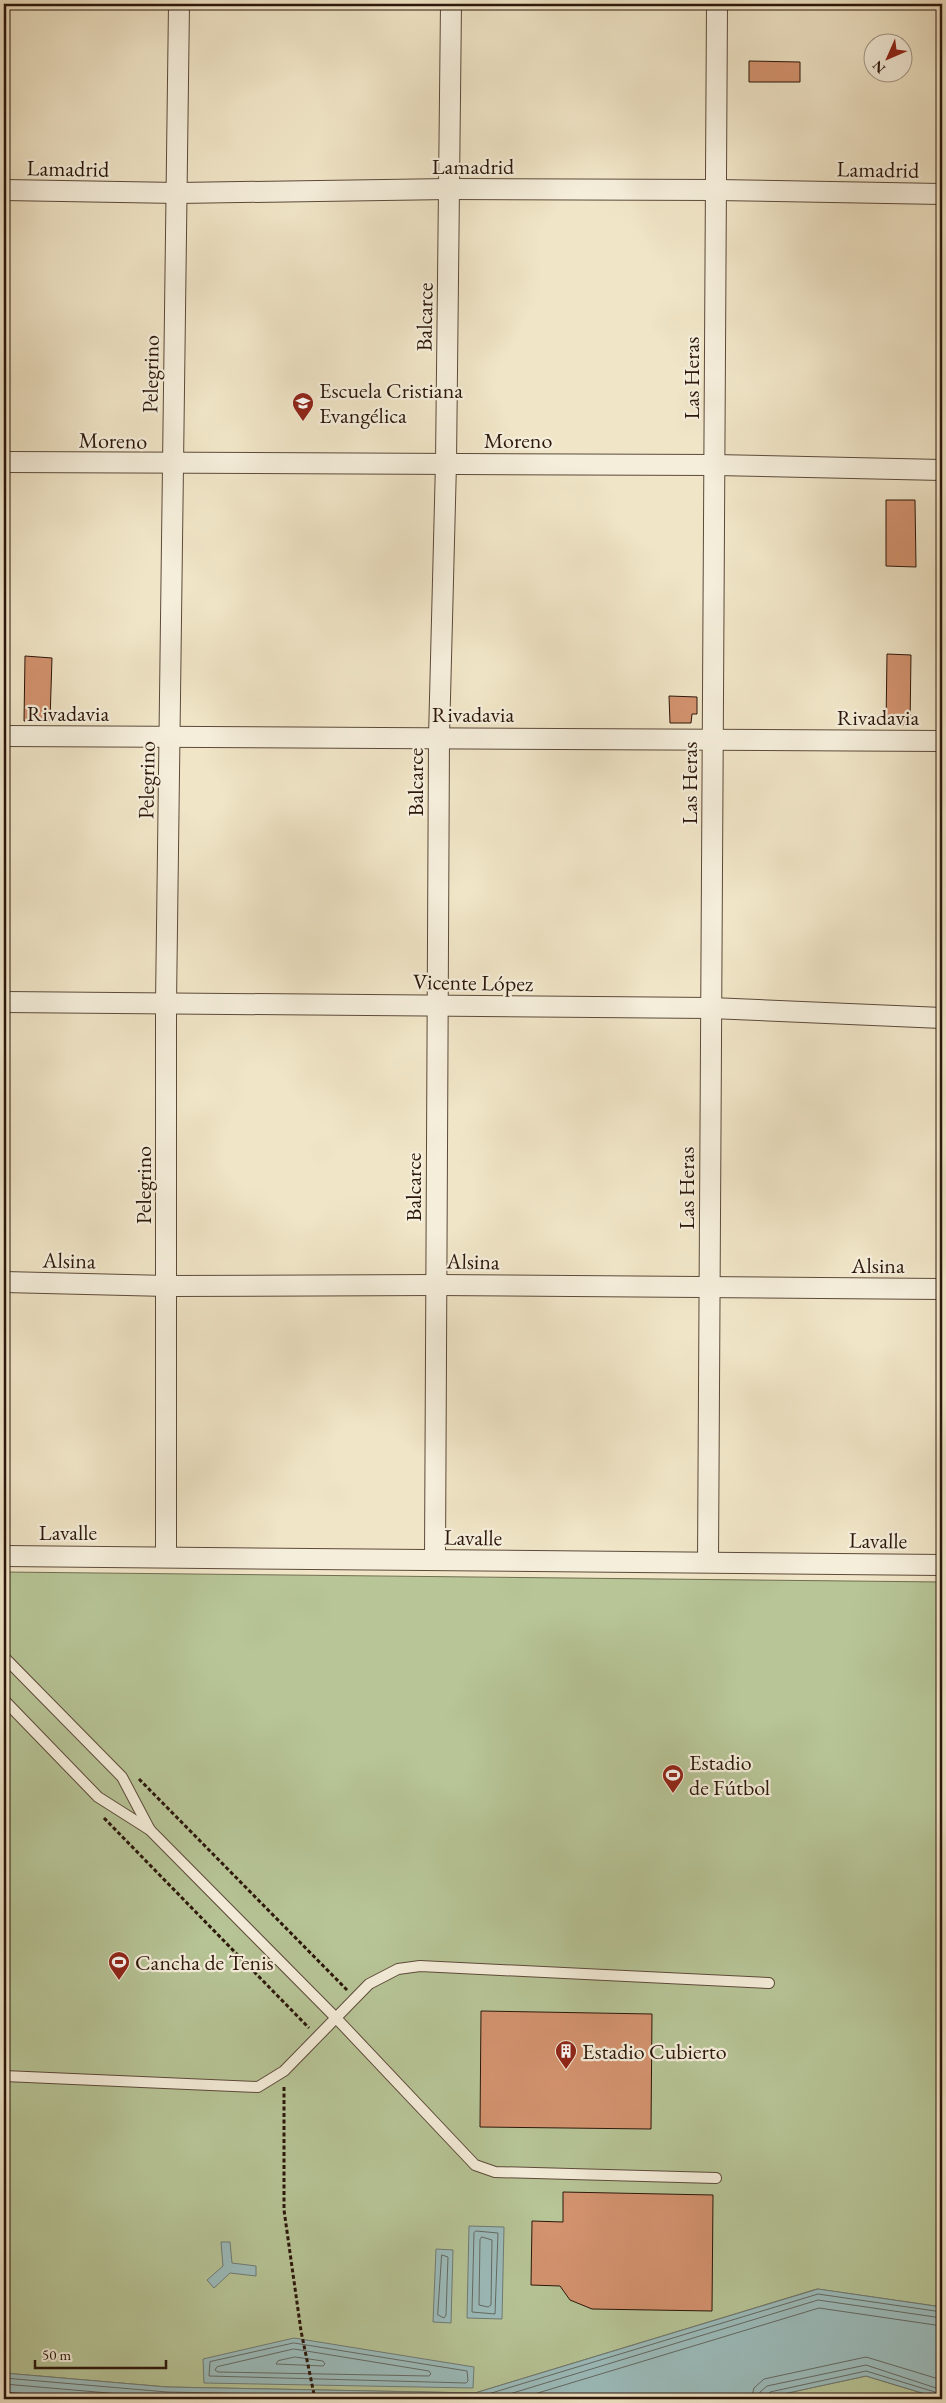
<svg xmlns="http://www.w3.org/2000/svg" width="946" height="2403" font-family="'EB Garamond',serif">
	<style>
		.green { fill: #b7c597; stroke: #716e51 }
		.water { fill: #9cbdbd; stroke: #6f7b76 }
		.lines { fill: none; stroke-linecap: round; stroke-linejoin: round }
		.shore { stroke: #646a64; stroke-width: 1 }
		.building { fill: #d3936f; stroke: #2b170b }
		.lane-casing { stroke: #5c4a3a; stroke-width: 12 }
		.street-casing { stroke: #5c4a3a; stroke-width: 22 }
		.path { stroke: #2b170b; stroke-width: 3; stroke-dasharray: 4 2.5; stroke-linecap: butt }
		.lane { stroke: #f5eedb; stroke-width: 10 }
		.street { stroke: #f5eedb; stroke-width: 20 }
		.labels { text-anchor: middle; stroke-width: 4.5; stroke-linejoin: round; paint-order: stroke }
		.street-label { font-size: 22px; fill: #2b170b; stroke: #f5eedb }
		.poi-label { font-size: 22px; fill: #2b170b; stroke: #f5eedb; text-anchor: start }
	</style>
	<rect width="100%" height="100%" fill="#f0e5c7"/>
	<filter id="stains"><feTurbulence type="fractalNoise" baseFrequency=".004" numOctaves="4"/><feColorMatrix values="0 0 0 0 .2 0 0 0 0 .09 0 0 0 0 .02 0 0 0 .5 -.17"/></filter>
	<radialGradient id="worn" r=".72"><stop offset=".6" stop-color="#630" stop-opacity="0"/><stop offset="1" stop-color="#630" stop-opacity=".3"/></radialGradient>
	<g class="green">
		<polygon points="4,1572 942,1582 942,2307 817,2289 475,2393 167,2387 4,2373"/>
		<polygon points="866,2376 941,2399 760,2399"/>
	</g>
	<g class="water">
		<polygon points="469,2226 504,2227 502,2319 467,2318"/>
		<polygon points="221,2242 230,2242 232,2263 256,2266 256,2276 230,2273 214,2288 207,2280 223,2266"/>
		<polygon points="436,2249 453,2250 451,2323 433,2322"/>
		<polygon points="818,2289 942,2307 942,2399 866,2376 760,2399 4,2399 4,2373 167,2387 475,2393"/>
		<polygon points="294,2338 474,2367 473,2388 204,2383 203,2359"/>
	</g>
	<g class="lines">
		<g class="shore">
			<polygon points="476,2231 498,2233 495,2314 472,2312 474,2233"/>
			<polygon points="482,2237 492,2240 491,2305 488,2307 479,2305 480,2240"/>
			<polygon points="442,2255 448,2257 446,2315 444,2318 438,2315"/>
			<polygon points="294,2343 467,2371 468,2381 466,2383 209,2376 210,2362"/>
			<polygon points="294,2349 429,2371 431,2374 429,2376 218,2372 215,2370 217,2367"/>
			<polygon points="295,2357 323,2361 325,2364 323,2366 276,2364 278,2361"/>
			<polyline points="4,2378 167,2392 475,2398 818,2294 942,2312"/>
			<polyline points="4,2384 166,2398 223,2399"/>
			<polyline points="4,2392 91,2399"/>
			<polyline points="493,2399 818,2300 942,2318"/>
			<polyline points="518,2399 819,2308 942,2326"/>
			<polyline points="751,2399 754,2388 764,2379 866,2357 942,2380"/>
			<polyline points="759,2399 760,2392 767,2386 866,2365 942,2390"/>
			<polyline points="765,2399 770,2392 866,2371 935,2392 939,2399"/>
		</g>
	</g>
	<g class="building">
		<polygon points="749,61 800,62 800,82 749,82"/>
		<polygon points="886,500 915,500 916,567 886,566"/>
		<polygon points="887,654 911,655 910,725 886,725"/>
		<polygon points="25,656 52,658 50,721 24,721"/>
		<polygon points="669,696 697,697 697,714 692,714 691,723 670,723"/>
		<polygon points="941,767 942,767 942,797 940,797"/>
		<polygon points="481,2011 652,2014 651,2129 480,2127"/>
		<polygon points="563,2192 713,2195 712,2311 592,2309 570,2300 560,2286 531,2285 532,2221 563,2222"/>
	</g>
	<g class="lines">
		<g class="lane-casing">
			<g id="lane">
				<polyline points="4,1657 122,1777 150,1830"/>
				<polyline points="4,1700 98,1797 150,1830 337,2019 475,2165 495,2172 716,2178"/>
				<polyline points="4,2076 258,2087 284,2071 369,1984 398,1969 420,1966 769,1983"/>
			</g>
		</g>
		<g class="street-casing">
			<g id="street">
				<polyline points="4,190 178,193 449,189 716,190 942,194"/>
				<polyline points="4,462 715,465 942,470"/>
				<polyline points="4,736 942,741"/>
				<polyline points="4,1002 711,1008 942,1018"/>
				<polyline points="4,1282 167,1286 436,1285 942,1289"/>
				<polyline points="4,1556 942,1565"/>
				<polyline points="166,1556 166,1004 179,4"/>
				<polyline points="435,1560 439,737 446,463 451,4"/>
				<polyline points="708,1562 717,4"/>
			</g>
		</g>
		<g class="path">
			<polyline points="139,1779 347,1990"/>
			<polyline points="104,1818 309,2028"/>
			<polyline points="284,2087 284,2210 301,2331 315,2399"/>
		</g>
		<use href="#lane" class="lane"/>
		<use href="#street" class="street"/>
	</g>
	<defs>
		<g id="school-pin" transform="scale(1.125)"><path d="M0 17L-7.5 6A9.5 9.5 0 1 1 7.5 6Z" fill="#8f2418" stroke="#f5eedb"/><path d="M0-5L7-2L0 1L-7-2ZM-4 1L0 2.5L4 1V4Q0 6-4 4Z" fill="#fff"/></g>
		<g id="stadium-pin" transform="scale(1.125)"><path d="M0 17L-7.5 6A9.5 9.5 0 1 1 7.5 6Z" fill="#8f2418" stroke="#f5eedb"/><path d="M0-5a6.5 5 0 1 0 0 10a6.5 5 0 1 0 0-10ZM-3.5-1.8h7v3.6h-7Z" fill="#fff"/></g>
		<g id="building-pin" transform="scale(1.125)"><path d="M0 17L-7.5 6A9.5 9.5 0 1 1 7.5 6Z" fill="#8f2418" stroke="#f5eedb"/><path d="M-4-6H4V6H1V3H-1V6H-4ZM-2.5-4.3h1.7v1.8h-1.7ZM.8-4.3h1.7v1.8H.8ZM-2.5-1h1.7V.8h-1.7ZM.8-1h1.7V.8H.8Z" fill="#fff"/></g>
	</defs>
	<g fill-rule="evenodd">
		<use href="#school-pin" x="303" y="403"/>
		<use href="#stadium-pin" x="673" y="1775"/>
		<use href="#stadium-pin" x="119" y="1962"/>
		<use href="#building-pin" x="566" y="2051"/>
	</g>
	<g class="labels">
		<g class="street-label">
			<text x="473" y="174">Lamadrid</text>
			<text transform="translate(68 168) rotate(1)" y="8">Lamadrid</text>
			<text transform="translate(878 169) rotate(1)" y="8">Lamadrid</text>
			<text transform="translate(424 317) rotate(-89)" y="8">Balcarce</text>
			<text transform="translate(150 374) rotate(-89)" y="8">Pelegrino</text>
			<text transform="translate(691 378) rotate(-90)" y="8">Las Heras</text>
			<text transform="translate(113 440) rotate(1)" y="8">Moreno</text>
			<text x="518" y="448">Moreno</text>
			<text x="68" y="721">Rivadavia</text>
			<text x="473" y="722">Rivadavia</text>
			<text x="878" y="725">Rivadavia</text>
			<text transform="translate(146 780) rotate(-89)" y="8">Pelegrino</text>
			<text transform="translate(415 782) rotate(-90)" y="8">Balcarce</text>
			<text transform="translate(689 783) rotate(-90)" y="8">Las Heras</text>
			<text transform="translate(473 982) rotate(1)" y="8">Vicente López</text>
			<text transform="translate(143 1185) rotate(-90)" y="8">Pelegrino</text>
			<text transform="translate(413 1187) rotate(-90)" y="8">Balcarce</text>
			<text transform="translate(686 1188) rotate(-90)" y="8">Las Heras</text>
			<text transform="translate(69 1260) rotate(1)" y="8">Alsina</text>
			<text transform="translate(473 1261) rotate(1)" y="8">Alsina</text>
			<text x="878" y="1273">Alsina</text>
			<text x="68" y="1540">Lavalle</text>
			<text transform="translate(473 1537) rotate(1)" y="8">Lavalle</text>
			<text transform="translate(878 1540) rotate(1)" y="8">Lavalle</text>
		</g>
		<g class="poi-label">
			<text x="319" y="398">Escuela Cristiana<tspan x="319" dy="25">Evangélica</tspan></text>
			<text x="689" y="1770">Estadio<tspan x="689" dy="25">de Fútbol</tspan></text>
			<text x="135" y="1970">Cancha de Tenis</text>
			<text x="582" y="2059">Estadio Cubierto</text>
		</g>
	</g>
	<rect width="946" height="2403" fill="none" stroke="#f0e5c7" stroke-width="20"/>
	<rect x="5" y="5" width="936" height="2393" fill="none" stroke="#2b170b" stroke-width="2.5"/>
	<rect x="10" y="10" width="926" height="2383" fill="none" stroke="#2b170b"/>
	<g transform="translate(888 58) rotate(225)"><circle r="24" fill="#f5eedb" stroke="#a49888"/>
	<path d="M0-4L9 19L0 12L-9 19Z" fill="#8f2418"/>
	<text y="-8" font-size="14" font-weight="bold" text-anchor="middle" fill="#2b170b">N</text>
	</g>
	<path d="M35 2360v8h131v-8" fill="none" stroke="#2b170b" stroke-width="2.5"/>
	<text x="42" y="2360" font-size="15" fill="#2b170b" stroke="#f5eedb" stroke-width="4" paint-order="stroke">50 m</text>
	<rect width="100%" height="100%" filter="url(#stains)"/>
	<rect width="100%" height="100%" fill="url(#worn)"/>
</svg>
